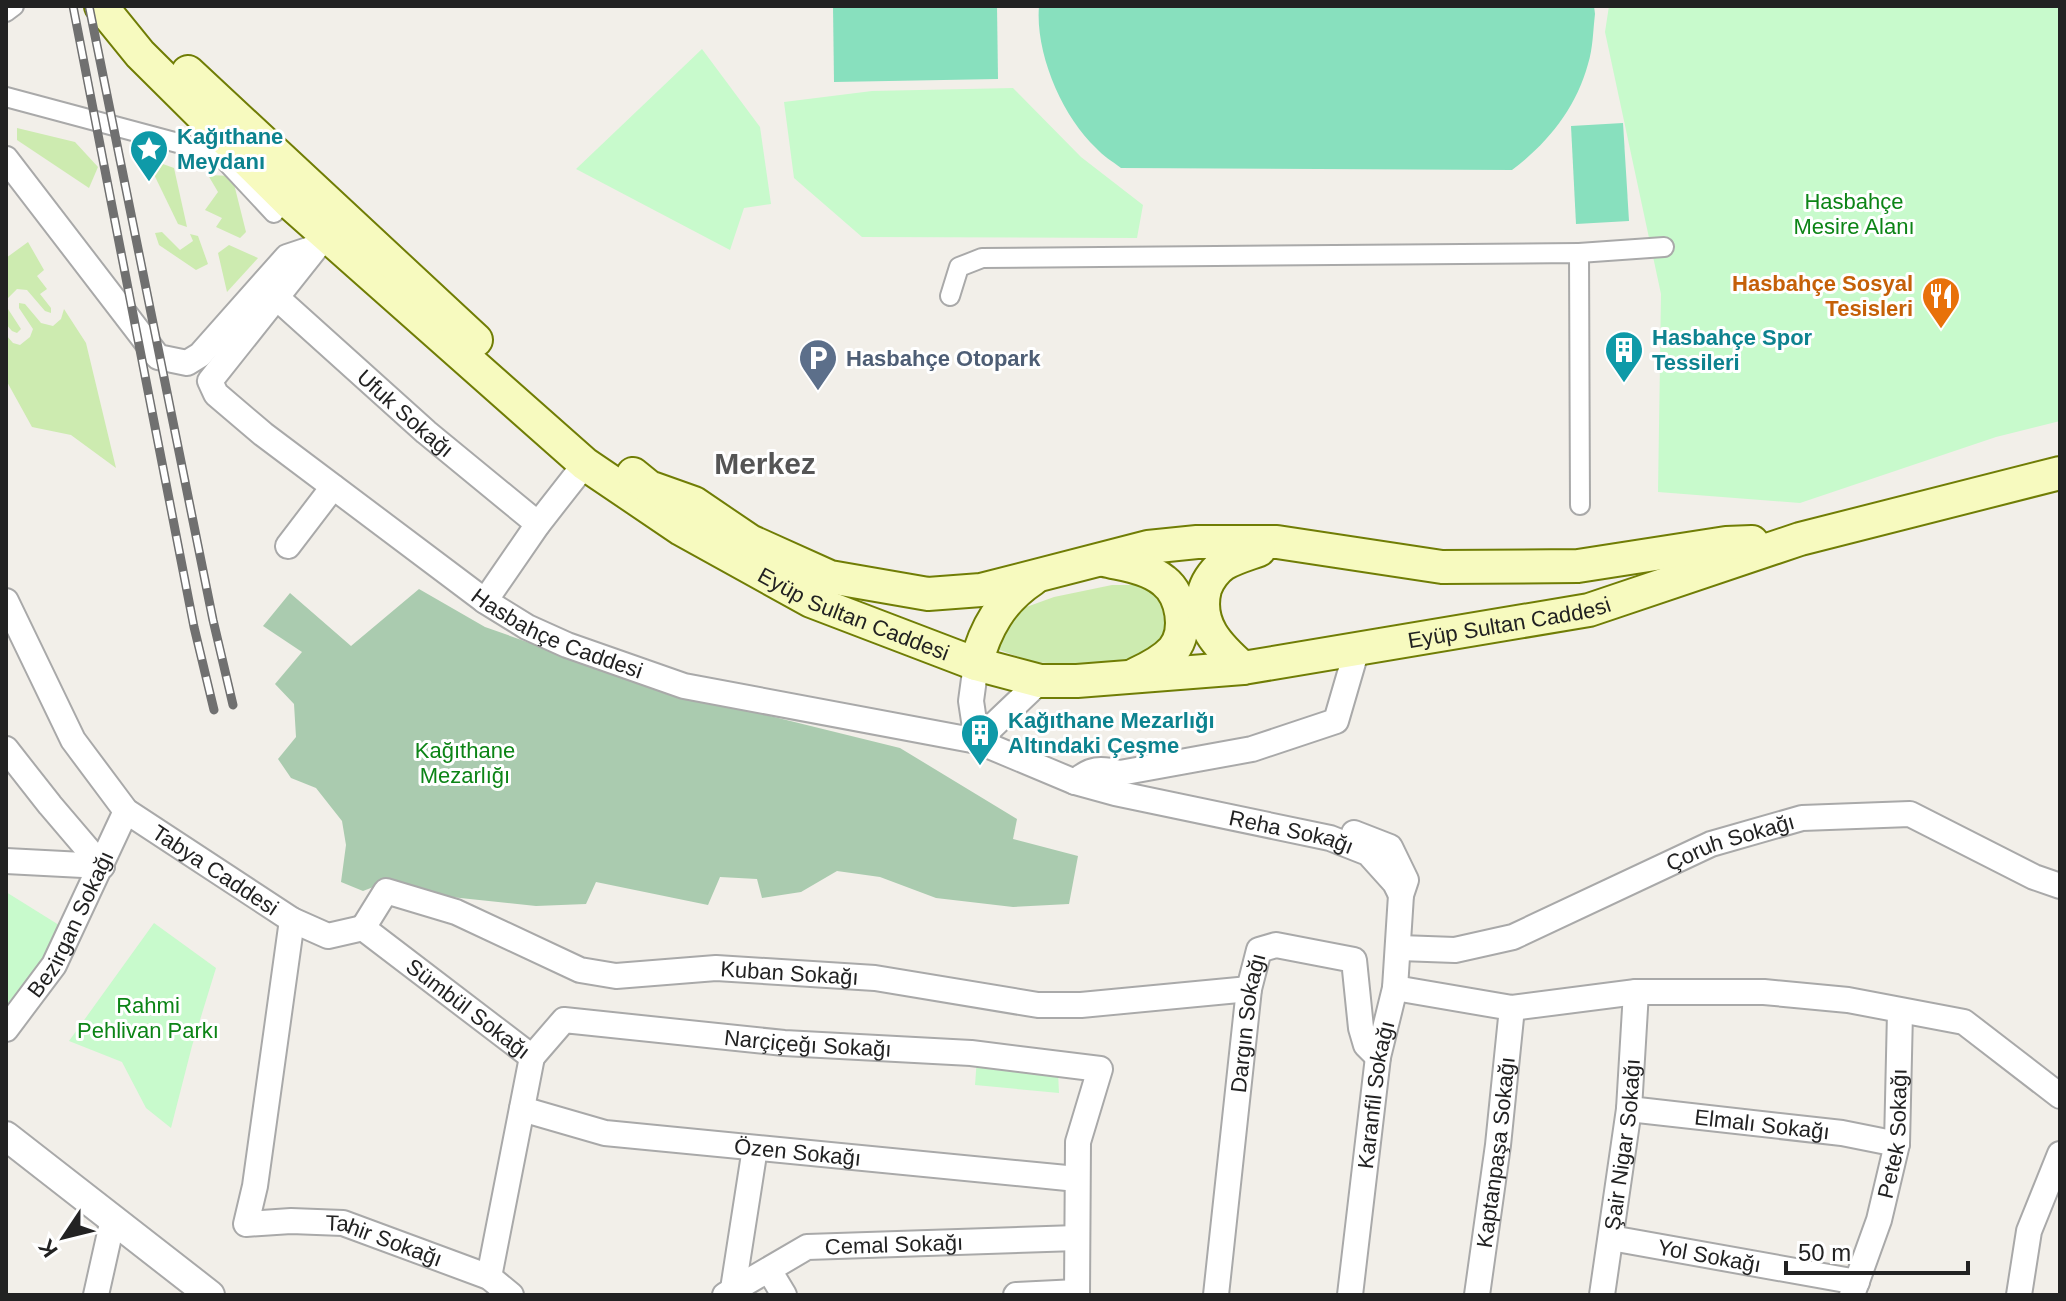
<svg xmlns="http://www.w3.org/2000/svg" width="2066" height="1301" font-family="Helvetica,sans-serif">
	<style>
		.grass { fill: #cdebb0 }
		.cemetery { fill: #aacbaf }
		.park { fill: #c8facc }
		.pitch { fill: #88e0be }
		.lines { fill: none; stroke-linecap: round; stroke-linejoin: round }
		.pedestrian-casing { stroke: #a9a9a9; stroke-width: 22 }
		.minor-casing { stroke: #a9a9a9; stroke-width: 28 }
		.tertiary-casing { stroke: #a9a9a9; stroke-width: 32 }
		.secondary-casing { stroke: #707d05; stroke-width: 36 }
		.pedestrian { stroke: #fff; stroke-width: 18 }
		.minor { stroke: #fff; stroke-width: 24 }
		.tertiary { stroke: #fff; stroke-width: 28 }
		.secondary { stroke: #f7fabf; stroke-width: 32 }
		.rail-casing { stroke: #707070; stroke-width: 9 }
		.rail { stroke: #fff; stroke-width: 6; stroke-dasharray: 18; stroke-linecap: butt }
		.labels { text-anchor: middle; stroke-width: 6; stroke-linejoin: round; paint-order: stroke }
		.culture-label { font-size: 22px; font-weight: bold; fill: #0d838f; stroke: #fff; text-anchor: start }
		.park-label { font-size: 22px; fill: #0c8416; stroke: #fff }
		.food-label { font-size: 22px; font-weight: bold; fill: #c56008; stroke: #fff; text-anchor: end }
		.service-label { font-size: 22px; font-weight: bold; fill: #4e5e75; stroke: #fff; text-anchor: start }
		.street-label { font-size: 22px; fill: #222; stroke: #fff }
		.district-label { font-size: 30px; font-weight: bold; fill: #555; stroke: #fff }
	</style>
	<rect width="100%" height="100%" fill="#f2efe9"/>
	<g class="grass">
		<polygon points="17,128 75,142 98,167 89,188 17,140"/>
		<polygon points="146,158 174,168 187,227 178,224"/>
		<polygon points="208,175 232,176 246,232 240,238 216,227 222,218 205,210 218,192"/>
		<polygon points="162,232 180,250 193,241 190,234 198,236 208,264 196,270 159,245 155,233"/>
		<polygon points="28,242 44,270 37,276 47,289 40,294 51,308 51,313 45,311 27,290 17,289 8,298 8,309 21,329 17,333 12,331 6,324 6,258"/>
		<polygon points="229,245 258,258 227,292 218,253"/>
		<polygon points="19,303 25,304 41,323 53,326 61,319 64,309 86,343 116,468 71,435 32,427 6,380 6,335 13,343 20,345 30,337 33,329 19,308"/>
		<polygon points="1112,585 1140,585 1152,593 1162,606 1166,634 1159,645 1132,663 1082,665 1032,662 997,649 1018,610 1054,597"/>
	</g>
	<polygon class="cemetery" points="419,589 485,627 657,688 900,748 1017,819 1013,839 1078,856 1069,904 1013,907 936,898 880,877 837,871 801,892 762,898 757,879 720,877 708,905 596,882 586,904 536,906 432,895 389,881 363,891 341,882 346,845 342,821 316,788 291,778 278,759 296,737 294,704 275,684 302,652 263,626 290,593 351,646"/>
	<g class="park">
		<polygon points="1609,6 2060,6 2060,421 1996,437 1800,503 1658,492 1661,294 1605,32"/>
		<polygon points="702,49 760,127 771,204 744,208 730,250 576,169"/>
		<polygon points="1013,88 1081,157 1143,205 1137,238 862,237 794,178 784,102 872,91"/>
		<polygon points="6,892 67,930 6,1017"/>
		<polygon points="154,923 216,968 192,1046 171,1128 146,1108 122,1062 69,1041"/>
		<polygon points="977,1058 1058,1072 1059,1093 975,1085"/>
	</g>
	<g class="pitch">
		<polygon points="833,6 997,6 998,79 834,82"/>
		<path d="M 1039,6 L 1594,6 L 1595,14 C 1593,30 1593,49 1588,64 C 1576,108 1548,143 1512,170 L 1121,168 C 1112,161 1103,156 1096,148 C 1062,116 1035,53 1039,6 Z"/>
		<polygon points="1623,123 1629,221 1576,224 1571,126"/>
	</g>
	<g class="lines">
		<g class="pedestrian-casing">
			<g id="pedestrian">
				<polyline points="6,12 14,6"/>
				<polyline points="6,97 219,154 274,213"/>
				<polyline points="1579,253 1664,247"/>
				<polyline points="950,296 959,267 982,258 1579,253 1580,505"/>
			</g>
		</g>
		<g class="minor-casing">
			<g id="minor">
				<polyline points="6,159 158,357 187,363 200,355 287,257 311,249"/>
				<path id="s1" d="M 326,235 L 210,381 L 216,394 L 263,434 L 485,601 L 527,627 L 567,645 L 684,686 L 977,741 L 1075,782 L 1115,793 L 1330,838 L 1368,853 L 1395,883 L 1401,895"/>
				<path id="s2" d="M 276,297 L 426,432 L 538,524"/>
				<polyline points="288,546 333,487"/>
				<path id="s3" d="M 6,601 L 73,740 L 126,811 L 292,920 L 255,1186 L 246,1224 L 291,1221 L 343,1223 L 489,1277 L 511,1295"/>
				<polyline points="485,601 538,524 585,464"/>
				<polyline points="976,664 971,701 977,741"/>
				<polyline points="977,741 1040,681"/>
				<polyline points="6,749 50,805 102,866"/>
				<path d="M 1075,782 C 1090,768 1101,768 1120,773 L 1252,749 L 1336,721 L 1357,649"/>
				<polyline points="6,861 102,866"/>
				<path id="s4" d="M 292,920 L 328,936 L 363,928 L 532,1057 L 489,1277"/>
				<path id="s5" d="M 363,928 L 386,891 L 456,912 L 580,970 L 616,976 L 716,968 L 875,978 L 1038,1005 L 1081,1005 L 1249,989"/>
				<path id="s6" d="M 1400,948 L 1455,950 L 1513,937 L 1711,844 L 1802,818 L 1910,814 L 2034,877 L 2060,886"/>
				<polyline points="1395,988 1512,1008 1636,992 1764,992 1848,1000 1964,1022 2060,1096"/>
				<path id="s7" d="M 6,1029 L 54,965 L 126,811"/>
				<path id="s8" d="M 532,1057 L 564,1020 L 784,1043 L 971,1053 L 1100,1069 L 1078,1142 L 1077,1295"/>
				<path id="s9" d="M 522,1109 L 605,1133 L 1077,1179"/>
				<path id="s10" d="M 1629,1109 L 1842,1133 L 1897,1144"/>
				<path id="s11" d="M 1611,1238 L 1857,1282"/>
				<polyline points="769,1270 784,1295"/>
				<polyline points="733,1289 755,1148"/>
				<polyline points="96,1295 113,1219"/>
				<path id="s12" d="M 725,1295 L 807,1247 L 1077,1238"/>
				<polyline points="1016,1295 1077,1292"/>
				<path id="s13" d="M 1216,1295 L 1249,989 L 1259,950 L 1276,945 L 1354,960 L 1361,1028 L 1366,1045 L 1378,1057"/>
				<path id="s14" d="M 1350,1295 L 1378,1057 L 1395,988 L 1401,895 L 1406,880 L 1390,847 L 1354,833"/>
				<path id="s15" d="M 1477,1295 L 1498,1145 L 1512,1008"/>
				<path id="s16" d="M 1602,1295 L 1629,1109 L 1636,992"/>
				<path id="s17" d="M 1852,1295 L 1879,1220 L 1897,1144 L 1900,1012"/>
				<polyline points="2019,1295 2029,1231 2060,1154"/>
			</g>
		</g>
		<g class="tertiary-casing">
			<polyline id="tertiary" points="6,1136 210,1295"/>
		</g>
		<g class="secondary-casing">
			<g id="secondary">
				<path id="s18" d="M 101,6 L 140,54 L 289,202 L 585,464 L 681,529 L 811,601 L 976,664 L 1040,681 L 1077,681 L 1243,668 L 1589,610 L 1800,539 L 2060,473"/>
				<polyline points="188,72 476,340"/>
				<polyline points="633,474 649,487 694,503 750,541 830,577 928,594 981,590 1148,547 1197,542 1277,542 1442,567 1578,566 1726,543 1752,542"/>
				<path d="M 1104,560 C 1124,565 1147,567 1164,581 C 1182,595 1189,631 1173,650 C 1163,661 1149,668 1136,674"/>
				<path d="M 976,664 C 985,629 1001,600 1033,579"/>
				<path d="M 1243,668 C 1218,646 1196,624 1205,589 C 1208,580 1216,569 1224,564 C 1234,558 1248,554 1259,550"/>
			</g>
		</g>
		<use href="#pedestrian" class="pedestrian"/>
		<use href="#minor" class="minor"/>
		<use href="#tertiary" class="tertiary"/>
		<use href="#secondary" class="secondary"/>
		<g class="rail-casing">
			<g id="rail">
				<polyline points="73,6 194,627 214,710"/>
				<polyline points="89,6 213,620 233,705"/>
			</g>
		</g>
		<use href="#rail" class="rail"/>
	</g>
	<defs>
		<g id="sight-pin" transform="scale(2)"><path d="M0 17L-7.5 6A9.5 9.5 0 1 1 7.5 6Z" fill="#0f9aa8" stroke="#fff"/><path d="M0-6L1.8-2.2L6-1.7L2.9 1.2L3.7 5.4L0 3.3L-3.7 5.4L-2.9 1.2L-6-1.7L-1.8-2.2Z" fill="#fff"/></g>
		<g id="restaurant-pin" transform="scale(2)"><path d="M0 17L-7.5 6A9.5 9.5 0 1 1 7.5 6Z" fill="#e8710a" stroke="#fff"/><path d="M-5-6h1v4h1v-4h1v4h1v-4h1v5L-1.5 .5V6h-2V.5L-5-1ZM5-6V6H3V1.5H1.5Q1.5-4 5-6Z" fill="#fff"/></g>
		<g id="building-pin" transform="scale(2)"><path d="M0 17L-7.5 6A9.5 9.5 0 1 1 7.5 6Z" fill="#0f9aa8" stroke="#fff"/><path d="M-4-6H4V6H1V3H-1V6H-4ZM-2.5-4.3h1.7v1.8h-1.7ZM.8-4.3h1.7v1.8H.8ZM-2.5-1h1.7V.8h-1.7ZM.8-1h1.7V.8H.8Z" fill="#fff"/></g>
		<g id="parking-pin" transform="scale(2)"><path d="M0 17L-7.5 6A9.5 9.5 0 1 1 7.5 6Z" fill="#5c6f8a" stroke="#fff"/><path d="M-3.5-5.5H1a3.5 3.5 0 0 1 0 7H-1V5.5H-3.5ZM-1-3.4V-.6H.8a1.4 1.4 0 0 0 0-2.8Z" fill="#fff"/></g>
	</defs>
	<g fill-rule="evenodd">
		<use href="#sight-pin" x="149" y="149"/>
		<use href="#restaurant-pin" x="1941" y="296"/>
		<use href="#building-pin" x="1624" y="350"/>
		<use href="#parking-pin" x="818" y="358"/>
		<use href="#building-pin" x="980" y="733"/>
	</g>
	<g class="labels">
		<g class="culture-label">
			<text x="177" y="144">Kağıthane<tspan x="177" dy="25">Meydanı</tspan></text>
			<text x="1652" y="345">Hasbahçe Spor<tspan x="1652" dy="25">Tessileri</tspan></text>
			<text x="1008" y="728">Kağıthane Mezarlığı<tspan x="1008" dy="25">Altındaki Çeşme</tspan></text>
		</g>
		<g class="park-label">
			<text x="1854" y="209">Hasbahçe<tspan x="1854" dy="25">Mesire Alanı</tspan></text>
			<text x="465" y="758">Kağıthane<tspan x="465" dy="25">Mezarlığı</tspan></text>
			<text x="148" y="1013">Rahmi<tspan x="148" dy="25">Pehlivan Parkı</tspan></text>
		</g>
		<g class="food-label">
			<text x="1913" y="291">Hasbahçe Sosyal<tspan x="1913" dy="25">Tesisleri</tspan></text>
		</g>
		<g class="service-label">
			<text x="846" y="366">Hasbahçe Otopark</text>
		</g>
		<g class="street-label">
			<text dy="8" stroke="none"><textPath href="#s2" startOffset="174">Ufuk Sokağı</textPath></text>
			<text dy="8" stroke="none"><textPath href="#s18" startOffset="976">Eyüp Sultan Caddesi</textPath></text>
			<text dy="8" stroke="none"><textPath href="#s18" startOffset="1648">Eyüp Sultan Caddesi</textPath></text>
			<text dy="8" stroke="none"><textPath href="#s1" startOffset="620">Hasbahçe Caddesi</textPath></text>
			<text dy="8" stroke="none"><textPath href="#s1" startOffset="1384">Reha Sokağı</textPath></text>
			<text dy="8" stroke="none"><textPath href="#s6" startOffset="352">Çoruh Sokağı</textPath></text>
			<text dy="8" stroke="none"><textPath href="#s3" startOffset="350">Tabya Caddesi</textPath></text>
			<text dy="8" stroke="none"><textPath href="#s7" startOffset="124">Bezirgan Sokağı</textPath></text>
			<text dy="8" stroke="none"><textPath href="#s5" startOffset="464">Kuban Sokağı</textPath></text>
			<text dy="8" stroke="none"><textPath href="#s4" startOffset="208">Sümbül Sokağı</textPath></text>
			<text dy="8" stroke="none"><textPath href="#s13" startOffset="274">Dargın Sokağı</textPath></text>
			<text dy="8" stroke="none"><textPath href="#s8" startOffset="294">Narçiçeğı Sokağı</textPath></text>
			<text dy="8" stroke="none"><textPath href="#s14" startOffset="202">Karanfil Sokağı</textPath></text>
			<text dy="8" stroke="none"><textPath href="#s10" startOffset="134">Elmalı Sokağı</textPath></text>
			<text dy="8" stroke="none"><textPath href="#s17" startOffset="168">Petek Sokağı</textPath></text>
			<text dy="8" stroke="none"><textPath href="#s16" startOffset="152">Şair Nigar Sokağı</textPath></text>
			<text dy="8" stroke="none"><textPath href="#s9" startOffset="280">Özen Sokağı</textPath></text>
			<text dy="8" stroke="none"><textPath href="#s15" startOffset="144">Kaptanpaşa Sokağı</textPath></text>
			<text dy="8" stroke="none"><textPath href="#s3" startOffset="890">Tahir Sokağı</textPath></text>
			<text dy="8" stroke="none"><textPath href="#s12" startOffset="182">Cemal Sokağı</textPath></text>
			<text dy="8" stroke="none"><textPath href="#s11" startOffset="100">Yol Sokağı</textPath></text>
		</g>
		<g class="district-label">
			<text x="765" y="474">Merkez</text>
		</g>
	</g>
	<rect width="2066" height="1301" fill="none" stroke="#222222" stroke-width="16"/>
	<g transform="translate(64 1237) rotate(235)" stroke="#ffffff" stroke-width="6" paint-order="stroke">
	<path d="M0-6L14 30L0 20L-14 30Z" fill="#222222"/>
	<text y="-12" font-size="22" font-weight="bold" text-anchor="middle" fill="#222222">K</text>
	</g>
	<path d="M1786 1261v12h182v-12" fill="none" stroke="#222222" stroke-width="4"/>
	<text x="1798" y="1261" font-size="24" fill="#222222" stroke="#ffffff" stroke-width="6" paint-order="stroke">50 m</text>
</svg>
